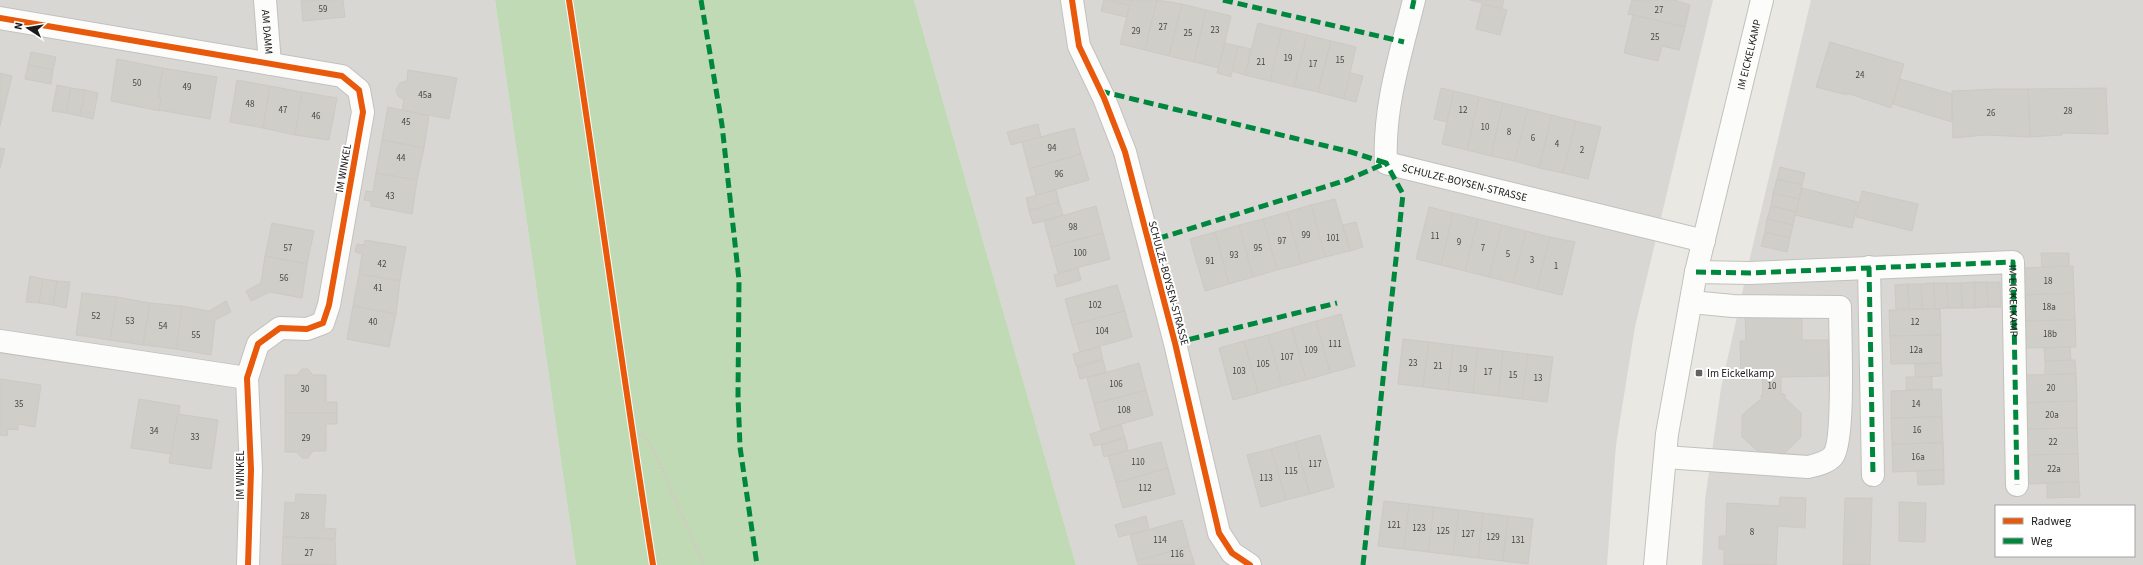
<svg xmlns="http://www.w3.org/2000/svg" width="2143" height="565" font-family="'Source Sans 3',sans-serif">
	<style>
		.residential { fill: #d9d7d4; fill-rule: evenodd }
		.forest { fill: #c1dab6 }
		.building { fill: #d0cec9; stroke: #cdc9c4 }
		.lines { fill: none; stroke-linecap: round; stroke-linejoin: round }
		.minor-casing { stroke: #c2c1be; stroke-width: 24 }
		.path { stroke: #d6c7c3; stroke-width: 2.5; stroke-dasharray: 2 2; stroke-linecap: butt }
		.minor { stroke: #fcfcfb; stroke-width: 22 }
		.quiet { stroke: #00873e; stroke-width: 5; stroke-dasharray: 10 5; stroke-linecap: butt }
		.cycleway-casing { stroke: #fff; stroke-width: 8 }
		.cycleway { stroke: #e8590c; stroke-width: 6 }
		.poi-dot { fill: #636260; stroke: #fff; stroke-width: 1.5 }
		.labels { text-anchor: middle; stroke-width: 4; stroke-linejoin: round; paint-order: stroke }
		.number-label { font-size: 9px; fill: #484746 }
		.street-label { font-size: 11px; fill: #1a1a1a; stroke: #fff }
		.poi-label { font-size: 11px; fill: #1a1a1a; stroke: #fff; text-anchor: start }
	</style>
	<rect width="100%" height="100%" fill="#eae8e2"/>
	<g class="residential">
		<polygon points="0,0 495,0 576,565 0,565"/>
		<polygon points="914,0 1713,0 1635,327 1616,445 1607,565 1076,565"/>
		<path d="M 1811,0 L 2143,0 L 2143,565 L 1702,565 L 1705,500 L 1721,388 L 1752,249 ZM 1996,506 L 2134,506 L 2134,556 L 1996,556 Z"/>
	</g>
	<polygon class="forest" points="495,0 914,0 1076,565 576,565"/>
	<g class="building">
		<polygon points="301,0 343,0 345,17 303,21"/>
		<polygon points="1104,0 1130,5 1126,17 1101,11"/>
		<polygon points="1110,0 1131,0 1130,5"/>
		<polygon points="1131,0 1157,0 1145,50 1120,44"/>
		<polygon points="1157,0 1182,4 1169,56 1145,50"/>
		<polygon points="1470,0 1504,0 1502,8"/>
		<polygon points="1632,0 1674,0 1690,5 1685,27 1628,14"/>
		<polygon points="1182,4 1206,10 1194,62 1169,56"/>
		<polygon points="1482,4 1507,10 1500,35 1476,29"/>
		<polygon points="1206,10 1231,16 1219,68 1194,62"/>
		<polygon points="1633,15 1685,27 1679,50 1662,46 1658,61 1624,53"/>
		<polygon points="1258,23 1282,29 1270,81 1245,75"/>
		<polygon points="1282,29 1307,35 1294,87 1270,81"/>
		<polygon points="1307,35 1331,41 1318,92 1294,87"/>
		<polygon points="1331,41 1356,47 1344,99 1318,92"/>
		<polygon points="1830,42 1904,64 1891,108 1847,93 1847,95 1816,87"/>
		<polygon points="1225,43 1238,46 1231,77 1217,73"/>
		<polygon points="1238,46 1251,49 1245,75 1232,71"/>
		<polygon points="31,52 56,57 53,70 28,65"/>
		<polygon points="117,59 163,68 158,98 161,98 160,111 111,101"/>
		<polygon points="28,65 53,70 51,84 25,79"/>
		<polygon points="163,68 217,77 210,119 159,110 161,98 158,98"/>
		<polygon points="408,70 457,78 449,119 402,110 404,100 398,96 396,90 400,83 407,81"/>
		<polygon points="0,73 12,76 0,126"/>
		<polygon points="1350,73 1363,76 1356,102 1344,99"/>
		<polygon points="1900,79 1952,94 1952,122 1893,104"/>
		<polygon points="237,80 270,86 263,128 230,122"/>
		<polygon points="57,85 71,88 66,113 52,111"/>
		<polygon points="270,86 302,92 295,135 263,128"/>
		<polygon points="71,88 85,90 80,116 66,113"/>
		<polygon points="1441,88 1454,91 1447,122 1434,119"/>
		<polygon points="2106,88 2108,134 2062,133 2062,135 2030,137 2028,89"/>
		<polygon points="1997,89 2028,89 2030,137 1985,135 1953,138 1952,91"/>
		<polygon points="85,90 98,93 93,119 80,116"/>
		<polygon points="1454,91 1479,97 1467,150 1442,144"/>
		<polygon points="302,92 337,98 329,140 295,135"/>
		<polygon points="1479,97 1503,103 1491,156 1467,150"/>
		<polygon points="1503,103 1528,109 1515,161 1491,156"/>
		<polygon points="388,107 429,116 424,148 382,140"/>
		<polygon points="1528,109 1552,115 1539,168 1515,161"/>
		<polygon points="1552,115 1576,121 1563,173 1539,168"/>
		<polygon points="1576,121 1601,127 1588,179 1563,173"/>
		<polygon points="1038,124 1041,137 1011,145 1007,132"/>
		<polygon points="1074,128 1081,154 1029,169 1022,142"/>
		<polygon points="382,140 424,148 417,180 376,173"/>
		<polygon points="0,148 5,149 0,168"/>
		<polygon points="1081,154 1089,180 1036,195 1029,169"/>
		<polygon points="1780,167 1805,173 1802,185 1777,179"/>
		<polygon points="376,173 417,180 412,214 371,206 371,201 364,200 366,191 373,192"/>
		<polygon points="1777,179 1802,185 1799,199 1773,193"/>
		<polygon points="1802,188 1858,202 1852,228 1795,215"/>
		<polygon points="1056,190 1059,202 1029,211 1026,198"/>
		<polygon points="1862,191 1918,204 1912,231 1856,217"/>
		<polygon points="1773,193 1799,199 1796,212 1771,206"/>
		<polygon points="1335,199 1350,251 1325,257 1311,205"/>
		<polygon points="1059,202 1063,215 1033,224 1029,211"/>
		<polygon points="1311,205 1325,257 1301,264 1287,212"/>
		<polygon points="1096,206 1103,233 1051,247 1044,221"/>
		<polygon points="1771,206 1796,212 1793,225 1767,219"/>
		<polygon points="1429,207 1453,213 1441,265 1416,259"/>
		<polygon points="1287,212 1301,264 1277,270 1263,219"/>
		<polygon points="1453,213 1478,219 1465,271 1441,265"/>
		<polygon points="1263,219 1277,270 1253,277 1239,225"/>
		<polygon points="1478,219 1502,225 1489,277 1465,271"/>
		<polygon points="1767,219 1793,225 1790,238 1765,232"/>
		<polygon points="1356,222 1363,247 1350,251 1343,225"/>
		<polygon points="272,223 314,231 307,264 265,256"/>
		<polygon points="1239,225 1253,277 1229,284 1215,232"/>
		<polygon points="1502,225 1526,231 1513,283 1489,277"/>
		<polygon points="1526,231 1550,237 1537,289 1513,283"/>
		<polygon points="1215,232 1229,284 1205,291 1190,239"/>
		<polygon points="1765,232 1790,238 1787,252 1761,246"/>
		<polygon points="1103,233 1110,259 1058,273 1051,247"/>
		<polygon points="1550,237 1575,242 1562,295 1537,289"/>
		<polygon points="365,240 406,247 400,281 359,274 362,254 355,252 357,244 364,245"/>
		<polygon points="2041,253 2069,253 2069,266 2042,267"/>
		<polygon points="265,256 307,264 302,298 270,292 251,301 246,291 261,283"/>
		<polygon points="2073,266 2074,293 2023,295 2022,268"/>
		<polygon points="1078,268 1081,280 1057,287 1054,275"/>
		<polygon points="359,274 400,281 396,314 353,306"/>
		<polygon points="30,276 43,279 39,303 26,302"/>
		<polygon points="43,279 57,281 53,305 39,303"/>
		<polygon points="57,281 70,282 66,308 53,305"/>
		<polygon points="1975,282 1975,308 1962,308 1961,283"/>
		<polygon points="1975,282 1987,282 1988,307 1975,308"/>
		<polygon points="1987,282 2000,282 2001,307 1988,307"/>
		<polygon points="1934,283 1935,309 1922,309 1921,284"/>
		<polygon points="1934,283 1947,283 1948,308 1935,309"/>
		<polygon points="1947,283 1961,283 1962,308 1948,308"/>
		<polygon points="1908,284 1909,309 1896,309 1895,285"/>
		<polygon points="1908,284 1921,284 1922,309 1909,309"/>
		<polygon points="1117,285 1125,311 1072,325 1065,299"/>
		<polygon points="82,293 117,297 110,340 76,335"/>
		<polygon points="2074,293 2075,320 2024,321 2023,295"/>
		<polygon points="117,297 150,303 143,345 110,340"/>
		<polygon points="226,301 231,312 215,320 211,355 176,349 182,306 209,311"/>
		<polygon points="150,303 182,306 176,349 143,345"/>
		<polygon points="353,306 396,314 389,347 347,339"/>
		<polygon points="1940,309 1941,335 1890,336 1889,310"/>
		<polygon points="1125,311 1132,337 1080,352 1072,325"/>
		<polygon points="1745,312 1802,312 1802,340 1828,340 1829,376 1781,377 1781,395 1783,393 1786,396 1784,397 1801,413 1801,437 1783,455 1760,453 1742,437 1742,415 1763,397 1761,397 1761,395 1763,395 1762,378 1741,379 1740,341 1746,341"/>
		<polygon points="1341,314 1355,366 1330,373 1316,321"/>
		<polygon points="2075,320 2076,347 2025,348 2024,321"/>
		<polygon points="1316,321 1330,373 1306,380 1292,328"/>
		<polygon points="1292,328 1306,380 1282,386 1268,335"/>
		<polygon points="1268,335 1282,386 1258,393 1244,341"/>
		<polygon points="1941,335 1941,363 1891,364 1890,336"/>
		<polygon points="1403,339 1429,342 1423,387 1398,384"/>
		<polygon points="1244,341 1258,393 1233,400 1219,348"/>
		<polygon points="1429,342 1453,345 1448,390 1423,387"/>
		<polygon points="1453,345 1478,348 1473,393 1448,390"/>
		<polygon points="1100,347 1103,359 1076,366 1073,354"/>
		<polygon points="2070,347 2071,361 2045,361 2044,348"/>
		<polygon points="1478,348 1503,351 1498,396 1473,393"/>
		<polygon points="1503,351 1528,354 1522,399 1498,396"/>
		<polygon points="1528,354 1553,357 1547,402 1522,399"/>
		<polygon points="1103,360 1106,372 1080,379 1077,367"/>
		<polygon points="2075,360 2076,374 2045,375 2045,361"/>
		<polygon points="1139,363 1146,390 1094,404 1087,378"/>
		<polygon points="1941,363 1942,376 1915,377 1915,364"/>
		<polygon points="302,369 308,369 313,375 326,375 326,402 337,402 337,413 285,413 285,375 297,375"/>
		<polygon points="2076,374 2077,401 2026,403 2025,375"/>
		<rect x="1906" y="377" width="26" height="13"/>
		<polygon points="0,379 41,385 35,427 18,424 18,430 8,429 7,436 0,435"/>
		<polygon points="1941,389 1942,417 1891,418 1891,391"/>
		<polygon points="1146,390 1153,415 1101,430 1094,404"/>
		<polygon points="139,399 180,406 172,454 131,448"/>
		<polygon points="2077,401 2077,428 2027,429 2026,403"/>
		<polygon points="285,413 337,413 337,424 326,424 326,451 313,451 308,458 302,458 296,452 285,452"/>
		<polygon points="178,414 218,420 211,469 169,463"/>
		<polygon points="1942,417 1943,443 1892,444 1891,418"/>
		<polygon points="1121,425 1125,438 1094,446 1090,434"/>
		<polygon points="2077,428 2078,454 2028,455 2027,429"/>
		<polygon points="1320,435 1334,487 1310,494 1295,442"/>
		<polygon points="1125,438 1128,450 1104,457 1101,445"/>
		<polygon points="1161,442 1168,468 1116,483 1108,456"/>
		<polygon points="1295,442 1310,494 1286,500 1271,449"/>
		<polygon points="1943,443 1944,470 1893,472 1892,444"/>
		<polygon points="1271,449 1286,500 1261,507 1247,455"/>
		<polygon points="2078,454 2079,482 2029,484 2028,455"/>
		<polygon points="1168,468 1175,494 1123,508 1116,483"/>
		<polygon points="1944,470 1944,484 1918,485 1917,471"/>
		<polygon points="2079,482 2080,497 2047,498 2047,483"/>
		<polygon points="296,494 326,495 324,528 336,529 335,539 283,537 285,502 295,503"/>
		<polygon points="1780,497 1806,498 1805,528 1778,526 1776,565 1724,565 1724,549 1719,549 1719,536 1726,536 1727,503 1779,506"/>
		<polygon points="1845,498 1872,498 1870,565 1843,565"/>
		<polygon points="1384,501 1409,504 1404,549 1378,546"/>
		<polygon points="1899,502 1926,503 1925,542 1899,541"/>
		<polygon points="1409,504 1434,507 1428,552 1404,549"/>
		<polygon points="1434,507 1459,510 1453,555 1428,552"/>
		<polygon points="1459,510 1483,513 1478,558 1453,555"/>
		<polygon points="1483,513 1508,516 1503,561 1478,558"/>
		<polygon points="1146,516 1149,529 1119,537 1115,525"/>
		<polygon points="1508,516 1533,519 1528,564 1503,561"/>
		<polygon points="1182,520 1189,546 1137,561 1130,535"/>
		<polygon points="283,537 335,539 336,565 282,565"/>
		<polygon points="1189,546 1195,565 1138,565 1137,561"/>
	</g>
	<g class="lines">
		<g class="minor-casing">
			<g id="minor">
				<path id="s1" d="M 265,0 L 270,64"/>
				<polyline points="1072,0 1079,46 1104,98 1125,152 1175,343 1219,533 1232,553 1250,565"/>
				<path id="s2" d="M 1414,0 C 1401,53 1383,108 1386,163 L 1704,241"/>
				<polyline points="0,18 342,76 359,90 363,112 329,305 323,323 307,329 280,328 258,344 247,378 251,470 248,565"/>
				<polyline points="1869,267 1873,475"/>
				<polyline points="1696,272 1750,273 2013,262 2017,485"/>
				<polyline points="0,341 247,378"/>
				<path d="M 1665,457 L 1808,467 C 1816,465 1827,463 1833,456 C 1845,441 1840,333 1840,307 L 1733,306 L 1691,302"/>
				<path id="s3" d="M 1655,565 L 1667,434 L 1696,272 L 1762,0"/>
			</g>
		</g>
		<polyline class="path" points="632,431 644,437 652,447 704,565"/>
		<use href="#minor" class="minor"/>
		<g class="quiet">
			<polyline points="701,0 722,125 739,280 738,396 740,447 757,565"/>
			<polyline points="1223,0 1404,42"/>
			<polyline points="1412,9 1414,0"/>
			<polyline points="1100,91 1351,152 1386,163 1347,180 1147,242"/>
			<polyline points="1869,267 1873,475"/>
			<path id="s4" d="M 1696,272 L 1750,273 L 2013,262 L 2017,485"/>
			<polyline points="1175,343 1337,303"/>
			<polyline points="1363,565 1403,194 1386,163"/>
		</g>
		<g class="cycleway-casing">
			<g id="cycleway">
				<path d="M 569,0 C 598,188 623,377 653,565"/>
				<polyline points="1072,0 1079,46 1104,98 1125,152 1175,343 1219,533 1232,553 1250,565"/>
				<polyline points="0,18 342,76 359,90 363,112 329,305 323,323 307,329 280,328 258,344 247,378 251,470 248,565"/>
			</g>
		</g>
		<use href="#cycleway" class="cycleway"/>
	</g>
	<rect class="poi-dot" x="1695" y="369" width="8" height="8" rx="2"/>
	<g class="labels">
		<g class="number-label">
			<text x="323" y="12">59</text>
			<text x="1659" y="13">27</text>
			<text x="1163" y="30">27</text>
			<text x="1215" y="33">23</text>
			<text x="1136" y="34">29</text>
			<text x="1188" y="36">25</text>
			<text x="1655" y="40">25</text>
			<text x="1288" y="61">19</text>
			<text x="1340" y="63">15</text>
			<text x="1261" y="65">21</text>
			<text x="1313" y="67">17</text>
			<text x="1860" y="78">24</text>
			<text x="137" y="86">50</text>
			<text x="187" y="90">49</text>
			<text x="425" y="98">45a</text>
			<text x="250" y="107">48</text>
			<text x="283" y="113">47</text>
			<text x="1463" y="113">12</text>
			<text x="2068" y="114">28</text>
			<text x="1991" y="116">26</text>
			<text x="316" y="119">46</text>
			<text x="406" y="125">45</text>
			<text x="1485" y="130">10</text>
			<text x="1509" y="135">8</text>
			<text x="1533" y="141">6</text>
			<text x="1557" y="147">4</text>
			<text x="1052" y="151">94</text>
			<text x="1582" y="153">2</text>
			<text x="401" y="161">44</text>
			<text x="1059" y="177">96</text>
			<text x="390" y="199">43</text>
			<text x="1073" y="230">98</text>
			<text x="1306" y="238">99</text>
			<text x="1435" y="239">11</text>
			<text x="1333" y="241">101</text>
			<text x="1282" y="244">97</text>
			<text x="1459" y="245">9</text>
			<text x="288" y="251">57</text>
			<text x="1258" y="251">95</text>
			<text x="1483" y="251">7</text>
			<text x="1080" y="256">100</text>
			<text x="1508" y="257">5</text>
			<text x="1234" y="258">93</text>
			<text x="1532" y="263">3</text>
			<text x="1210" y="264">91</text>
			<text x="382" y="267">42</text>
			<text x="1556" y="269">1</text>
			<text x="284" y="281">56</text>
			<text x="2048" y="284">18</text>
			<text x="378" y="291">41</text>
			<text x="1095" y="308">102</text>
			<text x="2049" y="310">18a</text>
			<text x="96" y="319">52</text>
			<text x="130" y="324">53</text>
			<text x="373" y="325">40</text>
			<text x="1915" y="325">12</text>
			<text x="163" y="329">54</text>
			<text x="1102" y="334">104</text>
			<text x="2050" y="337">18b</text>
			<text x="196" y="338">55</text>
			<text x="1335" y="347">111</text>
			<text x="1311" y="353">109</text>
			<text x="1916" y="353">12a</text>
			<text x="1287" y="360">107</text>
			<text x="1413" y="366">23</text>
			<text x="1263" y="367">105</text>
			<text x="1438" y="369">21</text>
			<text x="1463" y="372">19</text>
			<text x="1239" y="374">103</text>
			<text x="1488" y="375">17</text>
			<text x="1513" y="378">15</text>
			<text x="1538" y="381">13</text>
			<text x="1116" y="387">106</text>
			<text x="1772" y="389">10</text>
			<text x="2051" y="391">20</text>
			<text x="305" y="392">30</text>
			<text x="19" y="407">35</text>
			<text x="1916" y="407">14</text>
			<text x="1124" y="413">108</text>
			<text x="2052" y="418">20a</text>
			<text x="1917" y="433">16</text>
			<text x="154" y="434">34</text>
			<text x="195" y="440">33</text>
			<text x="306" y="441">29</text>
			<text x="2053" y="445">22</text>
			<text x="1918" y="460">16a</text>
			<text x="1138" y="465">110</text>
			<text x="1315" y="467">117</text>
			<text x="2054" y="472">22a</text>
			<text x="1291" y="474">115</text>
			<text x="1266" y="481">113</text>
			<text x="1145" y="491">112</text>
			<text x="305" y="519">28</text>
			<text x="1394" y="528">121</text>
			<text x="1419" y="531">123</text>
			<text x="1443" y="534">125</text>
			<text x="1752" y="535">8</text>
			<text x="1468" y="537">127</text>
			<text x="1493" y="540">129</text>
			<text x="1160" y="543">114</text>
			<text x="1518" y="543">131</text>
			<text x="309" y="556">27</text>
			<text x="1177" y="557">116</text>
		</g>
		<g class="street-label">
			<text dy="4" stroke="none"><textPath href="#s1" startOffset="32">AM DAMM</textPath></text>
			<text dy="4" stroke="none"><textPath href="#s3" startOffset="520">IM EICKELKAMP</textPath></text>
			<text transform="translate(343 168) rotate(-80)" y="4">IM WINKEL</text>
			<text dy="4" stroke="none"><textPath href="#s2" startOffset="247">SCHULZE-BOYSEN-STRASSE</textPath></text>
			<text transform="translate(1169 283) rotate(75)" y="4">SCHULZE-BOYSEN-STRASSE</text>
			<text dy="4" stroke="none"><textPath href="#s4" startOffset="356">IM EICKELKAMP</textPath></text>
			<text transform="translate(240 475) rotate(-90)" y="4">IM WINKEL</text>
		</g>
		<g class="poi-label">
			<text x="1707" y="377">Im Eickelkamp</text>
		</g>
	</g>
	<rect x="1995" y="505" width="140" height="52" fill="#ffffff" stroke="#a3a3a3"/>
	<rect x="2003" y="518" width="20" height="6" fill="#e8590c" stroke="#a3a3a3"/>
	<text x="2031" y="525" font-size="12" fill="#1a1a1a">Radweg</text>
	<rect x="2003" y="538" width="20" height="6" fill="#00873e" stroke="#a3a3a3"/>
	<text x="2031" y="545" font-size="12" fill="#1a1a1a">Weg</text>
	<g transform="translate(28 28) rotate(282)" stroke="#ffffff" stroke-width="3" paint-order="stroke">
	<path d="M0-3L7 15L0 10L-7 15Z" fill="#1a1a1a"/>
	<text y="-6" font-size="11" font-weight="bold" text-anchor="middle" fill="#1a1a1a">N</text>
	</g>
</svg>
